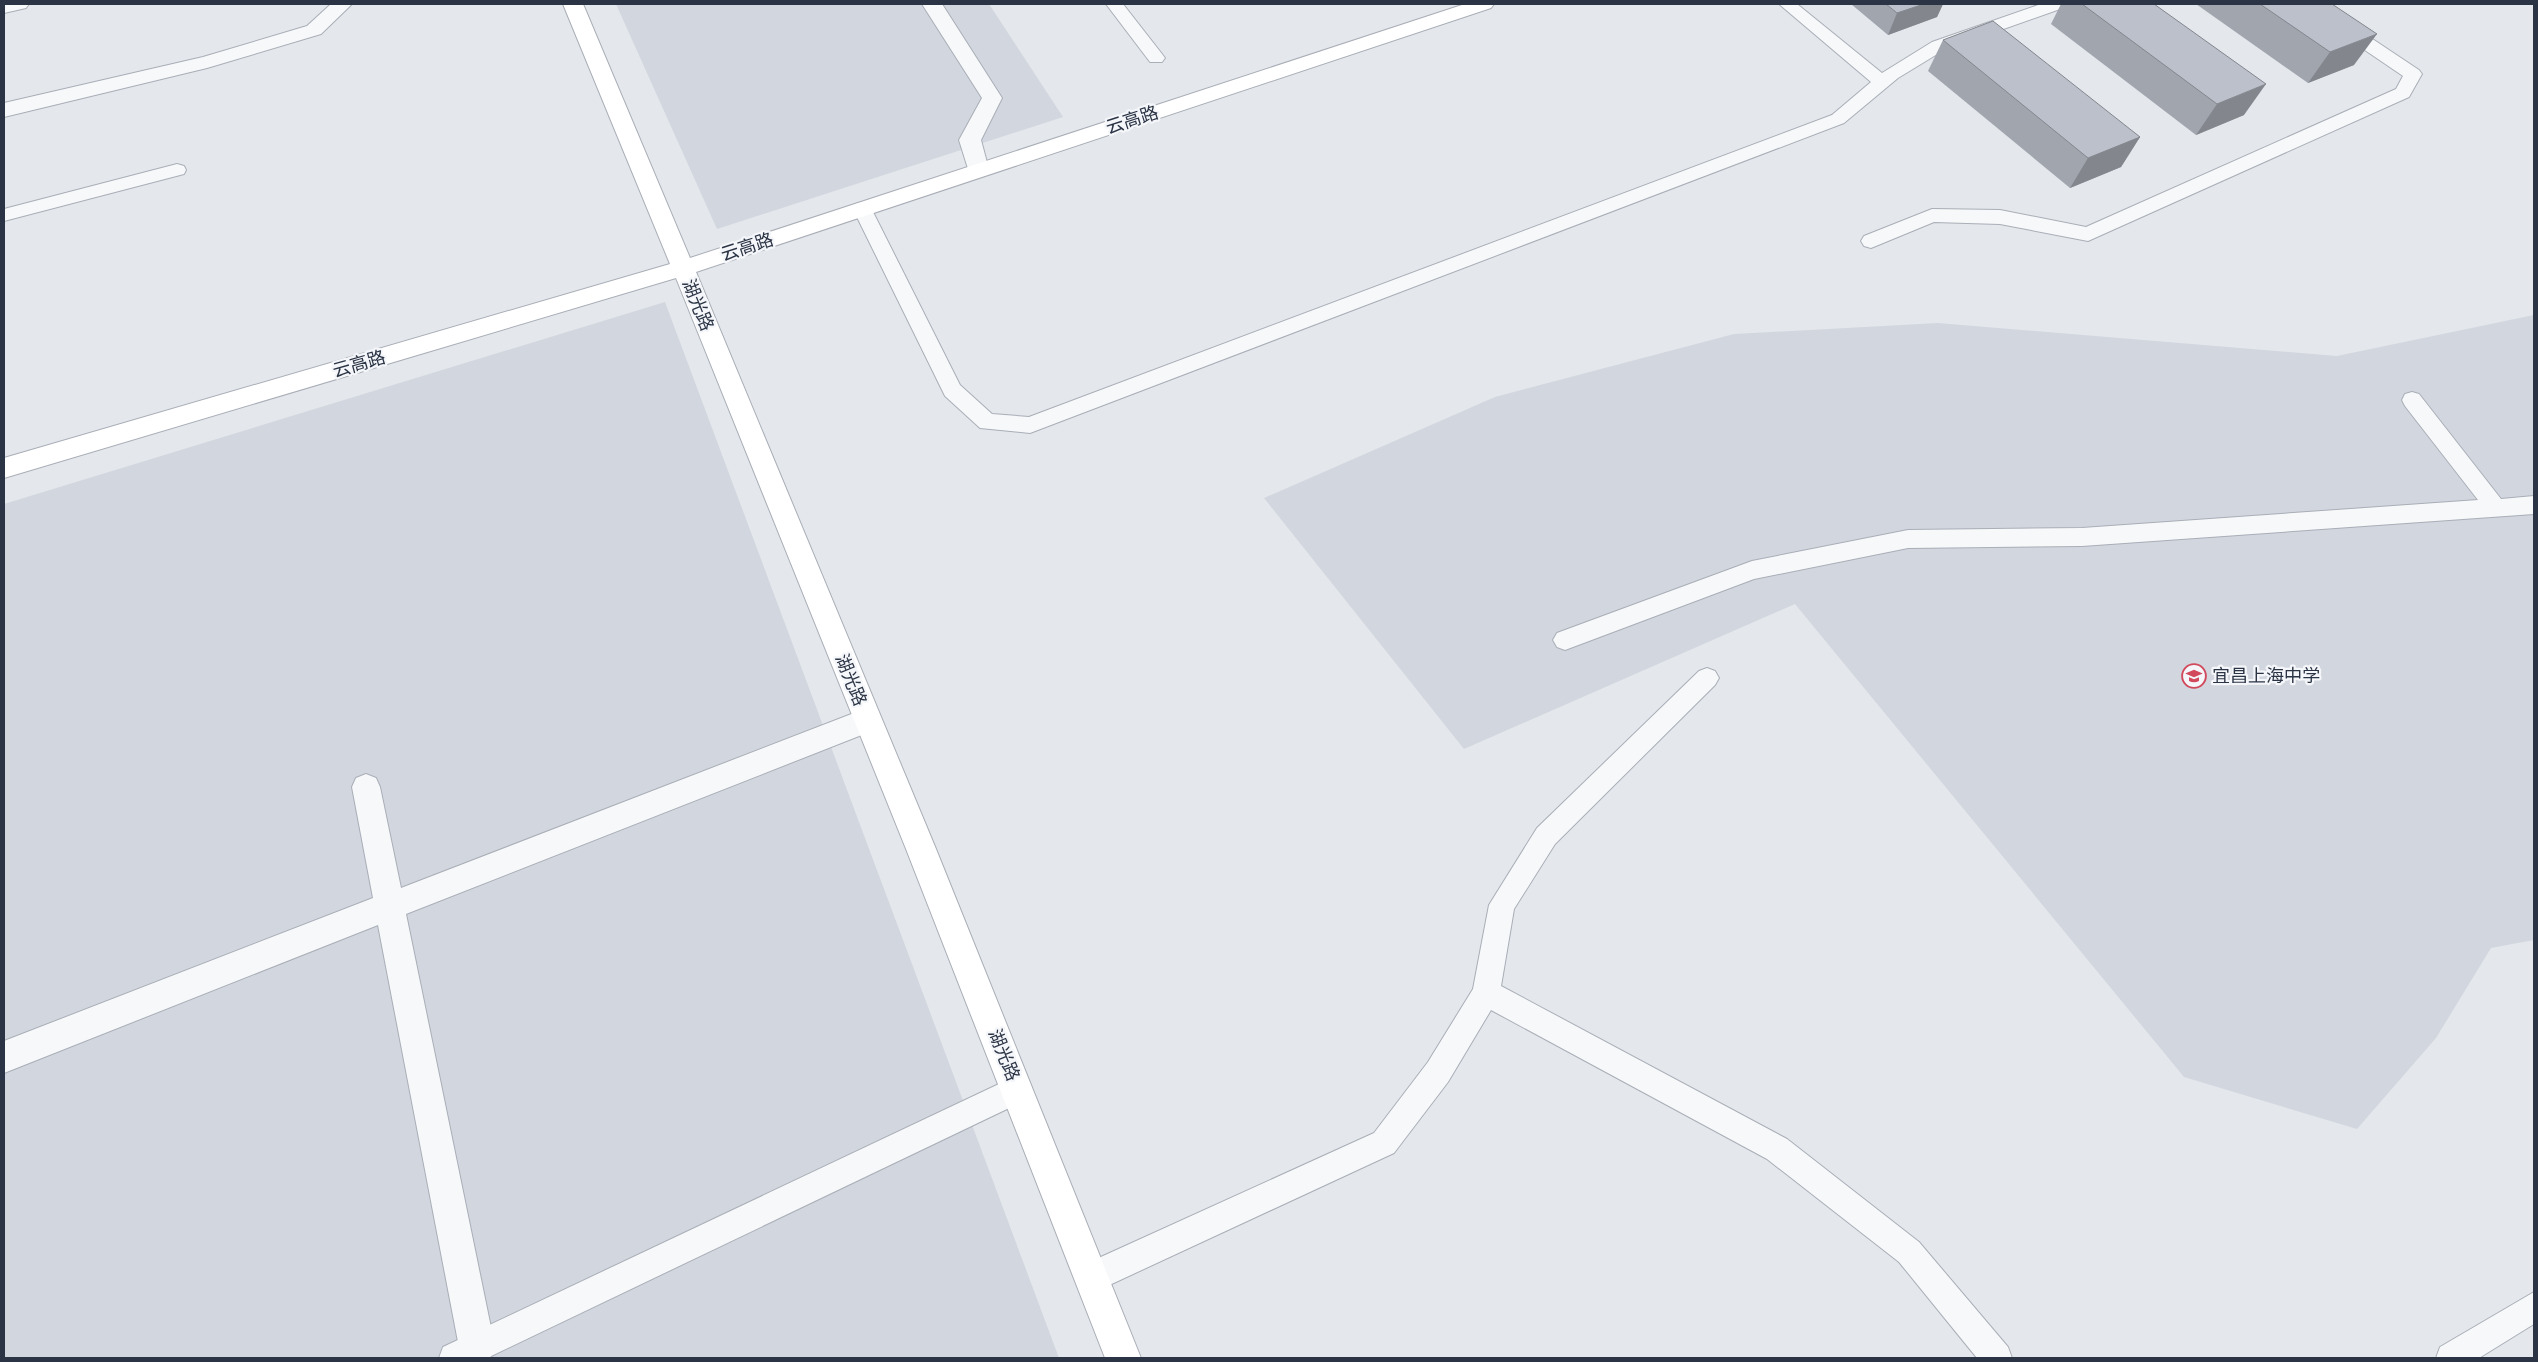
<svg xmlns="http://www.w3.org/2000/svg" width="2538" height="1362" font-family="Raleway,'Noto Sans SC',sans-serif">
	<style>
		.built { fill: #d2d6de }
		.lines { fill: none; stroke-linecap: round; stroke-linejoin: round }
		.lane-casing { stroke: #a9aeb7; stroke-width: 2 }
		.street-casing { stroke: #a9aeb7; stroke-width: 2 }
		.secondary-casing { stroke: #a9aeb7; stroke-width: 2 }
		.lane { fill: #f7f8fa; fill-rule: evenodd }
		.street { fill: #f7f8fa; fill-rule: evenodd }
		.secondary { fill: #fff; fill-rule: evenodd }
		.wall { fill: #a1a5ae }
		.shaded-wall { fill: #83868d }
		.building { fill: #bbc0ca; stroke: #83868d }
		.labels { text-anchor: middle; stroke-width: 4.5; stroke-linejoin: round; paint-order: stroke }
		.street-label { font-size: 18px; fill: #2b3445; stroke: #f4f6f9 }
		.poi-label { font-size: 18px; fill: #2b3445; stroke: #f4f6f9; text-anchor: start }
	</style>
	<rect width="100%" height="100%" fill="#e4e7ec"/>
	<g class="built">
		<polygon points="616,4 989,4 1063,117 717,229"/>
		<polygon points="665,302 1059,1358 4,1358 4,504"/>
		<polygon points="2534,315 2534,940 2491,948 2436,1038 2357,1129 2184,1077 1795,604 1464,749 1264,498 1495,397 1734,334 1938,323 2337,356"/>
	</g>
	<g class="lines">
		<g class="lane-casing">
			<g id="lane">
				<polygon points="1106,4 1123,4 1162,54 1165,58 1162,62 1150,62"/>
				<polygon points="1779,4 1797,4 1882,73 1932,42 2041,4 2065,4 2063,8 1944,50 1898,78 1844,123 1030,433 980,428 945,396 853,209 855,204 862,203 869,204 960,385 992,414 1029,417 1832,115 1871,82"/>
				<polygon points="2301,4 2320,4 2419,70 2422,74 2409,97 2088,241 2000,224 1934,222 1871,248 1864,246 1861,241 1864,236 1932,209 2000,210 2086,227 2396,89 2403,76 2303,8"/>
				<polygon points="177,164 184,166 186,170 184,174 4,221 4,209"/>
				<polygon points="2412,392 2419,394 2501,499 2534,496 2534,514 2082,546 1908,548 1754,579 1565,650 1557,647 1553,640 1557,633 1752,561 1908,530 2082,528 2478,500 2405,406 2402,400 2405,394"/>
				<polygon points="1707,668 1715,671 1719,678 1715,685 1555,844 1514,909 1501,986 1787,1139 1919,1242 2008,1347 2012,1358 1977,1358 1899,1262 1767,1159 1491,1010 1448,1082 1394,1153 1103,1288 1092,1292 1081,1288 1077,1277 1081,1266 1374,1133 1428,1062 1473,989 1489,905 1537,828 1699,671"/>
				<polygon points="1018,1075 1028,1079 1032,1089 1028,1099 487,1358 439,1358 443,1347"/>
				<polygon points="2534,1292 2534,1324 2479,1358 2436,1358 2440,1347"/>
			</g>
		</g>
		<g class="street-casing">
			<g id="street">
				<polygon points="4,4 29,4 26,8 4,13"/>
				<polygon points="331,4 352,4 321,34 207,68 4,117 4,103 203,57 307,26"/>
				<polygon points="922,4 942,4 1002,98 981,140 989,170 986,175 978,177 970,175 959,140 982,98"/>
				<polygon points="867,708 877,711 881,720 877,729 406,914 495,1347 490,1358 464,1358 459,1347 378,925 4,1073 4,1041 373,898 352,787 356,778 366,774 376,778 380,787 401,888"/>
			</g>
		</g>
		<g class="secondary-casing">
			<polygon id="secondary" points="563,4 583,4 690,258 1465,4 1494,4 1491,8 696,272 936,849 1141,1358 1105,1358 906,849 676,278 4,478 4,458 670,264"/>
		</g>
		<use href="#lane" class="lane"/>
		<use href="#street" class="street"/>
		<use href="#secondary" class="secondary"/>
	</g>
	<g class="wall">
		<polygon points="1851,4 1943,4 1937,17 1888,35"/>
		<polygon points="2061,4 2154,4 2244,115 2196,135 2051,24"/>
		<polygon points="2196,4 2332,4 2354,65 2308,83"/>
		<polygon points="1943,40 2140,137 2121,167 2070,188 1928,71"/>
	</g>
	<g class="shaded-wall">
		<polygon points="1924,4 1943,4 1937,17 1888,35 1897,13"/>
		<polygon points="2377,34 2354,65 2308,83 2330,52"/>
		<polygon points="2266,84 2244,115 2196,135 2217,104"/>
		<polygon points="2140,137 2121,167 2070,188 2088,158"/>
	</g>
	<g class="building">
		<polygon points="1886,4 1924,4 1897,13"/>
		<polygon points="2082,4 2154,4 2266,84 2217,104"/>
		<polygon points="2260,4 2332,4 2377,34 2330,52"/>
		<polygon points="1993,21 2140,137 2088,158 1943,40"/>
	</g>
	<defs>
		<g id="school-ring" transform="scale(1.25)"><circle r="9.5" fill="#f4f6f9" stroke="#d1495b" stroke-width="1.5"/><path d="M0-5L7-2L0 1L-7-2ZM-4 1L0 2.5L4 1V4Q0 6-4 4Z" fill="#d1495b"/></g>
	</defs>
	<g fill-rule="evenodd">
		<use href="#school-ring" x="2194" y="676"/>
	</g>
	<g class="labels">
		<g class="street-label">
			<text transform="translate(1132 120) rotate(-18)" y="6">云高路</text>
			<text transform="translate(747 247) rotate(-18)" y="6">云高路</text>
			<text transform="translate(698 305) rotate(68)" y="6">湖光路</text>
			<text transform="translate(359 364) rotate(-16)" y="6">云高路</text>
			<text transform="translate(851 680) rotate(68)" y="6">湖光路</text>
			<text transform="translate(1004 1055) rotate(68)" y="6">湖光路</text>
		</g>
		<g class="poi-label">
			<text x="2212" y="682">宜昌上海中学</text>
		</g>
	</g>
	<rect width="2538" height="1362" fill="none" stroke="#2b3445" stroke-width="10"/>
</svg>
